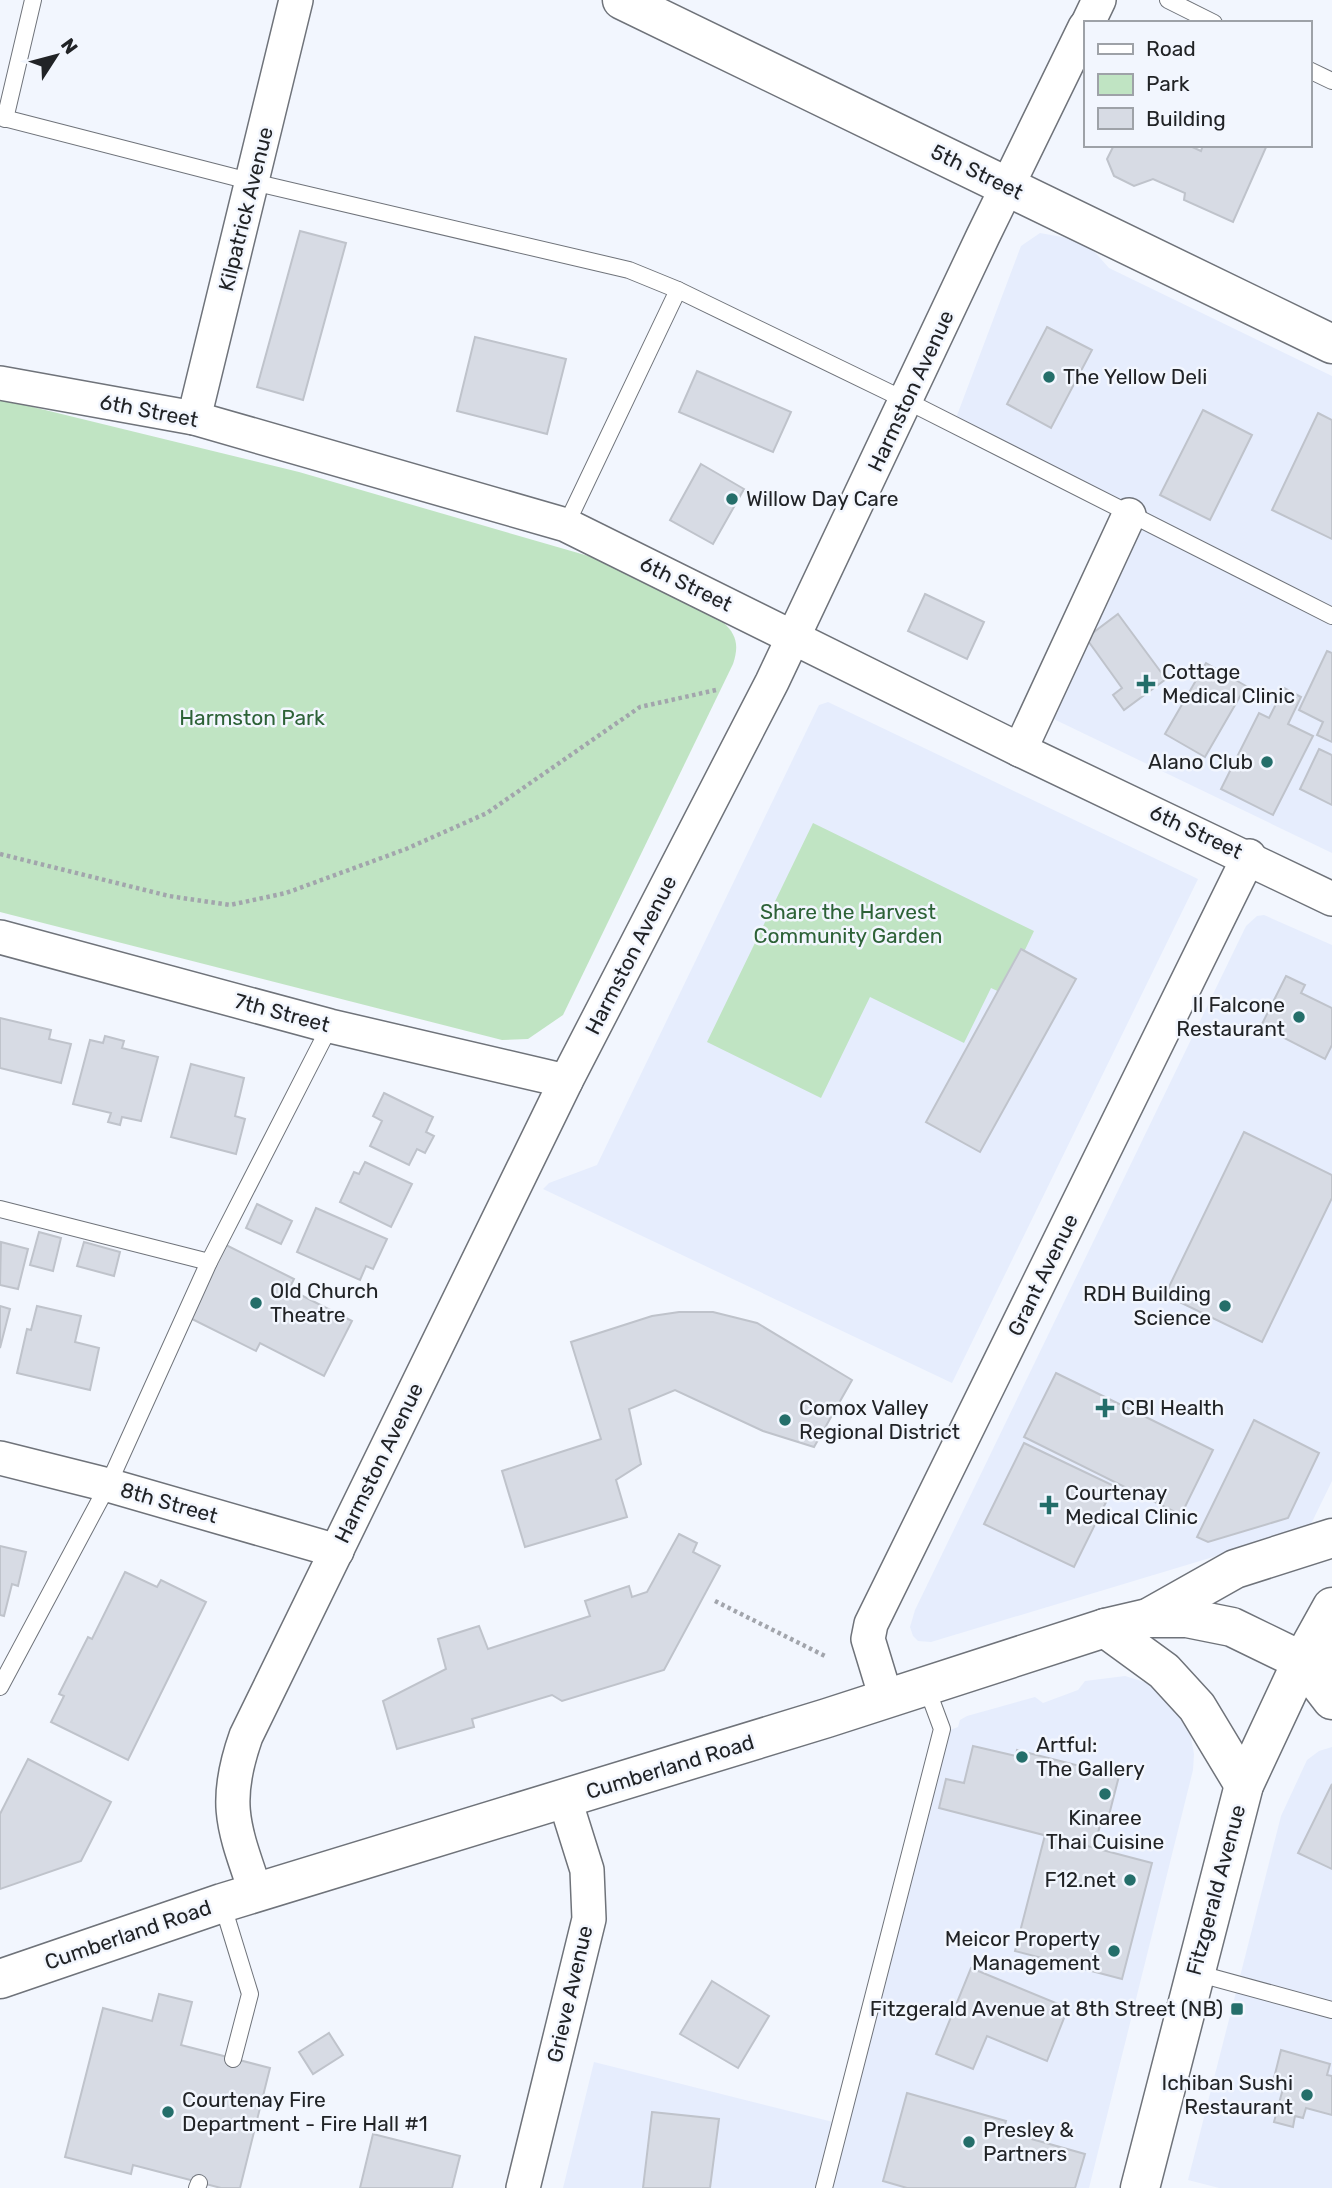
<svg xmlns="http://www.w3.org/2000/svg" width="1332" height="2188" font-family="Rubik,sans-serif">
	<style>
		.built { fill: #e6edfd }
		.green { fill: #c0e4c3 }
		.building { fill: #d7dbe4; stroke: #bfc3cb; stroke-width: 2 }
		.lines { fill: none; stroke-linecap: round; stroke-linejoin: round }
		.service-casing { stroke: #6f737a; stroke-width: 18 }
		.minor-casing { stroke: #6f737a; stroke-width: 36 }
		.tertiary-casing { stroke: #6f737a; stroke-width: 41 }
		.path { stroke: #a2a5ac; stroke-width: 4.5; stroke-dasharray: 3.5 3.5; stroke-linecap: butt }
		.service { stroke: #fff; stroke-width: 16 }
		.minor { stroke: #fff; stroke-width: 33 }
		.tertiary { stroke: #fff; stroke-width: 38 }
		.poi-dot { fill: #246e6a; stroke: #f2f6fe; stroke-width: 2.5 }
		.labels { text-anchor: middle; stroke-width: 5; stroke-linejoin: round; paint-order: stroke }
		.street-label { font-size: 21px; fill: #212326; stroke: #f2f6fe }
		.poi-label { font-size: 21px; fill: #212326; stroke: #f2f6fe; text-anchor: start }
		.park-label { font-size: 21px; fill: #2d6237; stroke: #f2f6fe }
	</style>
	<rect width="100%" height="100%" fill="#f2f6fe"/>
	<g class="built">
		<polygon points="1040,233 1073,239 1091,248 1109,268 1332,376 1332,853 1037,711 1129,515 953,426 1021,246"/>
		<polygon points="828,702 1198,879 952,1383 543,1189 549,1183 597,1165 819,705"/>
		<polygon points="1264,915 1332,945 1332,1481 1311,1524 1303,1530 931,1642 918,1641 913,1636 910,1627 915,1610 1246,926 1257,916"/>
		<polygon points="1125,1676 1151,1684 1164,1692 1189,1727 1194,1754 1193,1770 1089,2188 563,2188 594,2062 841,2124 940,1734 958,1727 960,1720 967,1716 1035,1697 1043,1703 1078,1690 1085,1681"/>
		<polygon points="1332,1747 1332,2188 1219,2188 1188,2180 1281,1816 1307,1760 1319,1751"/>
	</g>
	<g class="green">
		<path d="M 0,399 L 299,472 L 592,557 L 723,622 C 737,635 739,646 733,664 L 563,1015 L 528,1039 L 502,1040 L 0,912 Z"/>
		<polygon points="813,823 1034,931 1004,994 991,988 964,1043 870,997 821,1098 707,1042"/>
	</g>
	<g class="building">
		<polygon points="1114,145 1188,145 1201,151 1203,145 1267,145 1233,222 1184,200 1185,193 1153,179 1134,186 1114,176 1107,159"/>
		<polygon points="300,231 346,243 303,400 257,387"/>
		<polygon points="1047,327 1092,350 1051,428 1007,404"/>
		<polygon points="475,337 566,359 547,434 457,411"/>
		<polygon points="697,371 791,412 773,452 679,412"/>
		<polygon points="1203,410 1252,435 1210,520 1160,495"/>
		<polygon points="1318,413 1332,420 1332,539 1272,510"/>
		<polygon points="701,464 744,489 713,544 670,520"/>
		<polygon points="925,594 984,622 967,659 908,631"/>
		<polygon points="1118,614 1166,679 1124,710 1113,695 1122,688 1086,638"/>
		<polygon points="1327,651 1332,653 1332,742 1317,735 1323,722 1299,710"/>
		<polygon points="1206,663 1246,686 1205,757 1165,734"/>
		<polygon points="1284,688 1301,697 1288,724 1313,736 1273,815 1221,789 1259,713 1269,718"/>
		<polygon points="1319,749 1332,755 1332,805 1300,789"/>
		<polygon points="1021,949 1076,979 980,1152 926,1122"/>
		<polygon points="1286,976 1305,985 1301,993 1332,1008 1332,1045 1325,1059 1261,1026"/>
		<polygon points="0,1018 51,1030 49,1039 71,1044 61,1083 0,1068"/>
		<polygon points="105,1036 124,1041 122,1048 158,1057 141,1121 122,1117 120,1125 108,1122 111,1113 73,1104 90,1040 103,1043"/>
		<polygon points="191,1064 244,1078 235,1116 245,1119 236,1154 171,1137"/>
		<polygon points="384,1093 433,1117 426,1132 434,1136 425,1153 417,1149 409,1165 370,1146 382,1121 373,1116"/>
		<polygon points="1244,1132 1332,1175 1332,1198 1262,1342 1165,1295"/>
		<polygon points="365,1162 412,1184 391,1227 340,1202 354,1172 359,1174"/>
		<polygon points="257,1204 292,1221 281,1244 246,1228"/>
		<polygon points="316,1208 387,1239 373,1269 366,1266 360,1280 297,1252"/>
		<polygon points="39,1232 61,1238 53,1271 30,1265"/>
		<polygon points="1,1242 28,1249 18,1289 0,1285"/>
		<polygon points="84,1242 120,1252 114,1276 77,1266"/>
		<polygon points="224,1244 294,1279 289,1289 352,1321 324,1376 260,1343 256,1351 188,1317"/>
		<polygon points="0,1306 10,1309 0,1348"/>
		<polygon points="37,1306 81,1316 75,1342 99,1348 90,1390 17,1373 27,1329 31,1330"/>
		<polygon points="679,1312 713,1312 757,1323 852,1380 814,1447 763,1431 675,1390 629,1409 641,1464 616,1480 627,1517 525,1547 502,1471 601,1439 571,1342 652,1316"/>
		<polygon points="1056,1373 1213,1450 1181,1515 1024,1437"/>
		<polygon points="1254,1420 1319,1453 1288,1518 1208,1542 1197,1537"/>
		<polygon points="1024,1443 1114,1486 1074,1567 984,1524"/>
		<polygon points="679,1534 697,1543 693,1552 720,1566 664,1670 562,1701 552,1695 472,1719 474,1727 397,1749 383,1701 446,1669 438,1639 479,1626 488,1649 590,1616 585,1601 629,1586 632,1597 647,1592"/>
		<polygon points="0,1546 26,1552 18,1586 12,1584 4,1616 0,1615"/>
		<polygon points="125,1572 157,1587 161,1580 206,1602 128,1760 51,1722 64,1696 59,1694 88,1637 92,1639"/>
		<polygon points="973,1746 1016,1756 1017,1750 1119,1776 1109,1815 1103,1814 1094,1848 939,1808 946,1779 964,1783"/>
		<polygon points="28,1759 111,1802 81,1861 0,1889 0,1814"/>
		<polygon points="1332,1784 1332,1869 1298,1853"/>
		<polygon points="1045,1835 1152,1863 1122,1979 1015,1951"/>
		<polygon points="971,1968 1068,2008 1047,2061 987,2036 973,2069 936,2054"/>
		<polygon points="712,1981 769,2016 738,2068 680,2034"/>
		<polygon points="159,1994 192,2002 181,2045 270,2068 240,2188 221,2188 133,2165 131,2174 65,2157 103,2008 152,2021"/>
		<polygon points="329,2033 343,2055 313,2074 299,2052"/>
		<polygon points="1281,2050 1330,2064 1327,2075 1332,2076 1332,2115 1306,2108 1303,2118 1295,2116 1293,2127 1274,2122 1285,2081 1274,2078"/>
		<polygon points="907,2093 1006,2121 1003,2131 1085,2154 1075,2188 907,2188 883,2181"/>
		<polygon points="652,2112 719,2119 710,2188 643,2188"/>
		<polygon points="373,2134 460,2156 452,2188 360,2188"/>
	</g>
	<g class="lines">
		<g class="service-casing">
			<g id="service">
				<polyline points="1168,0 1214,23"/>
				<polyline points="1309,70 1332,81"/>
				<polyline points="0,117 253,182 629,270 678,290 907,401 1332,616"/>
				<polyline points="5,119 33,0"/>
				<polyline points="566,525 678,290"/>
				<polyline points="0,1209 209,1262"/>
				<polyline points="0,1687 108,1485 209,1262 330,1026"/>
				<polyline points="222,1903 250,1994 233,2059"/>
				<polyline points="1196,1973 1332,2010"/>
				<polyline points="197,2188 199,2183"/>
				<polyline points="824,2188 942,1729 926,1686"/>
			</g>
		</g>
		<g class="minor-casing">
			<g id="minor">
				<polyline points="1088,23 1099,0"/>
				<polyline points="0,383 194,418 566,525 1020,750 1332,899"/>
				<polyline points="194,418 296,0"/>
				<polyline points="1020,750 1129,515"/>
				<polyline points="0,937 330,1026 566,1081"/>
				<polyline points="0,1458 108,1485 337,1551"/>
				<polyline points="886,1698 868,1639 871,1624 1249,856"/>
				<path d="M 256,1893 C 234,1828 222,1804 246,1736 L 566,1081 L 772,682 L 983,236 L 1085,27"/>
				<polyline points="523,2188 589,1919 587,1870 565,1800"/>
			</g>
		</g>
		<g class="tertiary-casing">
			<g id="tertiary">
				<polyline points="622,0 1332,344"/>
				<polyline points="1148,1618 1187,1618 1232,1627 1302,1661 1332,1665"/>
				<polyline points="1105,1628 1164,1671 1197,1707 1244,1785"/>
				<polyline points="1302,1661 1332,1700"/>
				<polyline points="0,1979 222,1903 827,1718 1105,1628 1148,1618 1235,1569 1332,1538"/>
				<polyline points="1140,2188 1244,1785 1302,1661 1332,1607"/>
			</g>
		</g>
		<g class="path">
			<polyline points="0,854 169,896 230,905 286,893 406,849 487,813 640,707 716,690"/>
			<polyline points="715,1601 827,1657"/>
		</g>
		<use href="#service" class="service"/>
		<use href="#minor" class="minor"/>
		<use href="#tertiary" class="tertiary"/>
	</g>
	<g class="poi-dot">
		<circle cx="1049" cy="377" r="7"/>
		<circle cx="732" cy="499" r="7"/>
		<path d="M1142.5 673.5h7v7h7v7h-7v7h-7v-7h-7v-7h7z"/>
		<circle cx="1267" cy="762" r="7"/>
		<circle cx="1299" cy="1017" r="7"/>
		<circle cx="256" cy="1303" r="7"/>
		<circle cx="1225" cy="1306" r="7"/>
		<path d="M1101.5 1397.5h7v7h7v7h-7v7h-7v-7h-7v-7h7z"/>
		<circle cx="785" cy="1420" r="7"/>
		<path d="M1045.5 1494.5h7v7h7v7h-7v7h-7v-7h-7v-7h7z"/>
		<circle cx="1022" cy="1757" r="7"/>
		<circle cx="1105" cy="1794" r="7"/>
		<circle cx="1130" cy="1880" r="7"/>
		<circle cx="1114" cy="1951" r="7"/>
		<rect x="1230" y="2002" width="14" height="14" rx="3.5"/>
		<circle cx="1307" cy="2095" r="7"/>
		<circle cx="168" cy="2112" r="7"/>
		<circle cx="969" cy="2142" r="7"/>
	</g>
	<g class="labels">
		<g class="street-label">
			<text transform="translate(977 172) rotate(26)" y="7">5th Street</text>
			<text transform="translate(246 209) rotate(-76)" y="7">Kilpatrick Avenue</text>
			<text transform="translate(911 391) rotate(-65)" y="7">Harmston Avenue</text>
			<text transform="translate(149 411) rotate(11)" y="7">6th Street</text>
			<text transform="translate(686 584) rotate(26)" y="7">6th Street</text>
			<text transform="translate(1196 832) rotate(25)" y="7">6th Street</text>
			<text transform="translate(631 955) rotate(-63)" y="7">Harmston Avenue</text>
			<text transform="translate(282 1013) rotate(15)" y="7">7th Street</text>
			<text transform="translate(1043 1275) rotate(-64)" y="7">Grant Avenue</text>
			<text transform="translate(379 1463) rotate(-64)" y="7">Harmston Avenue</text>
			<text transform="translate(169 1503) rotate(16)" y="7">8th Street</text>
			<text transform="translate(670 1767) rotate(-17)" y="7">Cumberland Road</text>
			<text transform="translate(1216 1890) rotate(-75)" y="7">Fitzgerald Avenue</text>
			<text transform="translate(128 1935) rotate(-19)" y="7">Cumberland Road</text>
			<text transform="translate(570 1994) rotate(-77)" y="7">Grieve Avenue</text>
		</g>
		<g class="poi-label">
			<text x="1063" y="384">The Yellow Deli</text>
			<text x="746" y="506">Willow Day Care</text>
			<text x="1162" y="679">Cottage<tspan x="1162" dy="24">Medical Clinic</tspan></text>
			<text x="1253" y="769" text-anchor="end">Alano Club</text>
			<text x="1285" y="1012" text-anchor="end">Il Falcone<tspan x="1285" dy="24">Restaurant</tspan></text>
			<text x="270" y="1298">Old Church<tspan x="270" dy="24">Theatre</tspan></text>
			<text x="1211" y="1301" text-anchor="end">RDH Building<tspan x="1211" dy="24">Science</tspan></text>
			<text x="799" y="1415">Comox Valley<tspan x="799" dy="24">Regional District</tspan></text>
			<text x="1121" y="1415">CBI Health</text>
			<text x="1065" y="1500">Courtenay<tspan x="1065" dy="24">Medical Clinic</tspan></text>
			<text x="1036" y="1752">Artful:<tspan x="1036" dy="24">The Gallery</tspan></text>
			<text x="1105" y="1825" text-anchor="middle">Kinaree<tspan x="1105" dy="24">Thai Cuisine</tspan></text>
			<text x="1116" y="1887" text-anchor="end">F12.net</text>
			<text x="1100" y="1946" text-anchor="end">Meicor Property<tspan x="1100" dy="24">Management</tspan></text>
			<text x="1223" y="2016" text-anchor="end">Fitzgerald Avenue at 8th Street (NB)</text>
			<text x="1293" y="2090" text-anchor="end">Ichiban Sushi<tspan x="1293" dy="24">Restaurant</tspan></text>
			<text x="182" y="2107">Courtenay Fire<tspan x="182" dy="24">Department - Fire Hall #1</tspan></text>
			<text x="983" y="2137">Presley &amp;<tspan x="983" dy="24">Partners</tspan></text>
		</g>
		<g class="park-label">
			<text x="252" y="725">Harmston Park</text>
			<text x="848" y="919">Share the Harvest<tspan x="848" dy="24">Community Garden</tspan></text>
		</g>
	</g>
	<rect x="1084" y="21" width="228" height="126" fill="#f2f6fe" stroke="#9ea2a8" stroke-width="2"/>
	<rect x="1098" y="44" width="35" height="10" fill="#ffffff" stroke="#9ea2a8" stroke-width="2"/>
	<text x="1146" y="56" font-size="21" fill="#212326">Road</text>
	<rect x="1098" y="74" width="35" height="21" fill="#c0e4c3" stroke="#9ea2a8" stroke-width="2"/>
	<text x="1146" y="91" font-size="21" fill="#212326">Park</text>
	<rect x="1098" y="108" width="35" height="21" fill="#d7dbe4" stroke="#9ea2a8" stroke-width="2"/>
	<text x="1146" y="126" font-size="21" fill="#212326">Building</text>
	<g transform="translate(56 56) rotate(54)" stroke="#f2f6fe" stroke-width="5" paint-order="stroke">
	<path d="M0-5L12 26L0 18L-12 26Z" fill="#212326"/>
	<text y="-10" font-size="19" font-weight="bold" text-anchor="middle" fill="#212326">N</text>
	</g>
</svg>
